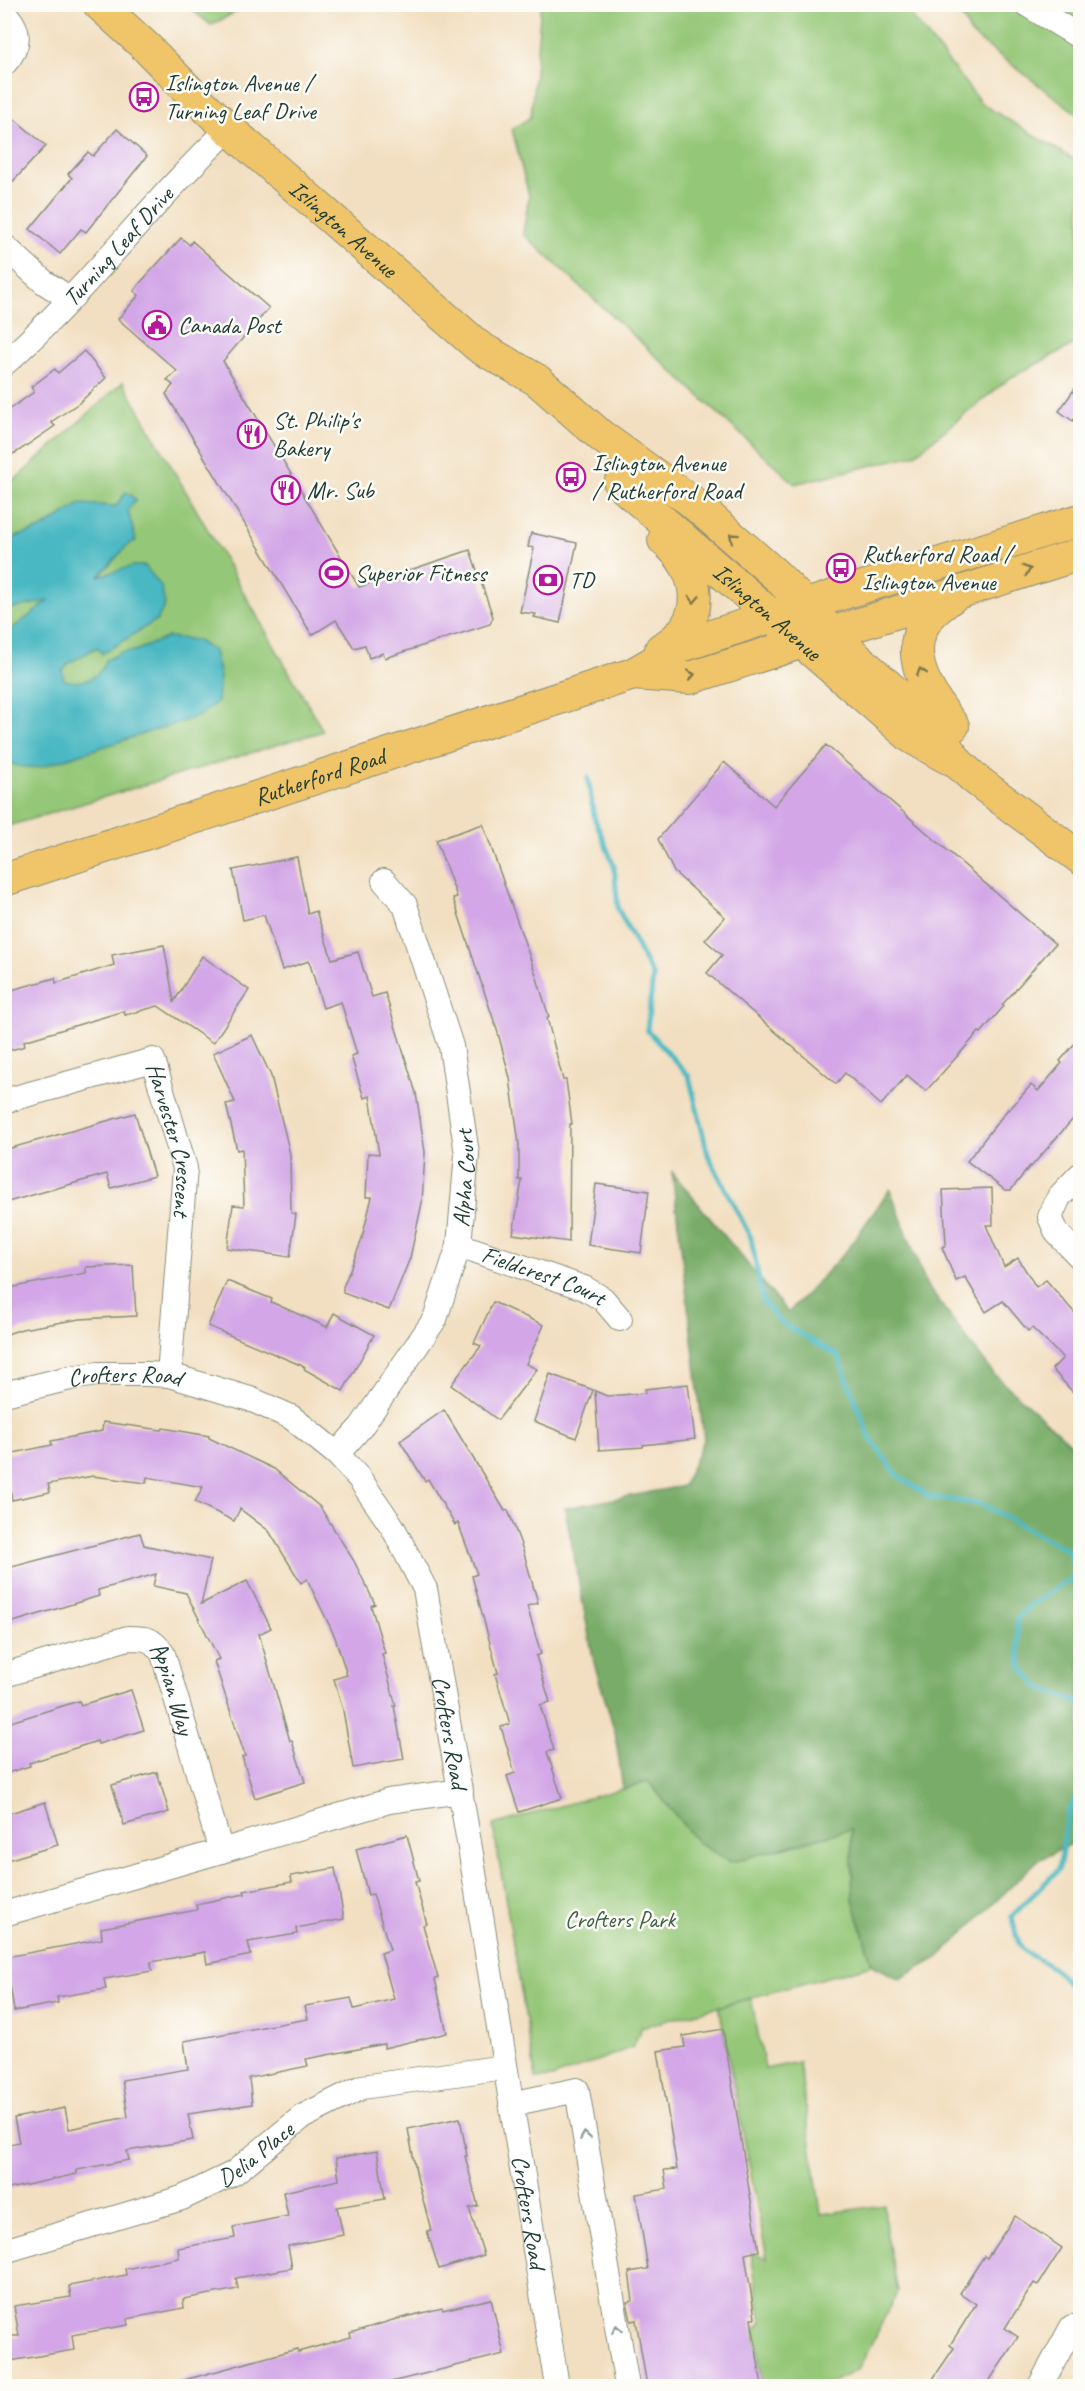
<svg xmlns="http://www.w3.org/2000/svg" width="1085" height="2391" font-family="Caveat,sans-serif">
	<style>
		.green { fill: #95c778; stroke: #5a8256; stroke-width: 1.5 }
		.forest { fill: #78ac68; stroke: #4c744e; stroke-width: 1.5 }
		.water { fill: #49b8c2; stroke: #347a7b; stroke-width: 1.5 }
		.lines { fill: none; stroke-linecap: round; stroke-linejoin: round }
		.stream { stroke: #49b8c2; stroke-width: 5 }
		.building { fill: #d3a7e7 }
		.minor-casing { stroke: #888e7a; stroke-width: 26 }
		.major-casing { stroke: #888e7a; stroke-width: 34 }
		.minor { stroke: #fff; stroke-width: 24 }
		.major { stroke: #f0c469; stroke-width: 32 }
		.oneway { stroke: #7d7a4c }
		.oneway2 { stroke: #8f9e9a }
		.labels { text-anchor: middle; stroke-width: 5; stroke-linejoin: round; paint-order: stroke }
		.poi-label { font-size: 24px; fill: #1f3d34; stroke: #fdfcf7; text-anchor: start }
		.street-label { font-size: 24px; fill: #1f3d34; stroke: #fdfcf7 }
		.park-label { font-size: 24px; fill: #3c6045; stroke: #fdfcf7 }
	</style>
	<rect width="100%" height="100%" fill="#fdfcf7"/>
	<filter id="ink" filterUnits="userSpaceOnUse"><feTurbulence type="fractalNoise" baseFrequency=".0167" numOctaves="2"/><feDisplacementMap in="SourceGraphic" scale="12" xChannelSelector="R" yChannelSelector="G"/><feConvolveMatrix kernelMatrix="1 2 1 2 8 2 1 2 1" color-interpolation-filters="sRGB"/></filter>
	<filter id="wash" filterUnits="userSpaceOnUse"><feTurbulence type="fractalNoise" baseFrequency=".008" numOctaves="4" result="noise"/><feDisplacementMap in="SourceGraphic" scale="24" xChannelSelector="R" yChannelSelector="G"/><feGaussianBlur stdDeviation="1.35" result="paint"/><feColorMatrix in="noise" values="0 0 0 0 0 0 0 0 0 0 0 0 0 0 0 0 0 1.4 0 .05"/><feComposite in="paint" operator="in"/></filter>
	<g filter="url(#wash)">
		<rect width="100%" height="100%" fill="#f2dfc1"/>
		<g class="green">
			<polygon points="186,5 249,5 211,25"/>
			<polygon points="541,5 903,5 982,104 1080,163 1080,341 1010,378 914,455 795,484 523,234 529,196 512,129 531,117"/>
			<polygon points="956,5 1080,5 1080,116 971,34"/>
			<polygon points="123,382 323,731 5,827 5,483 17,478"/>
			<polygon points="648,1781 698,1843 731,1862 851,1829 853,1899 872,1965 642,2027 633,2047 552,2078 536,2079 493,1825"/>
			<polygon points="751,1998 765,2069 799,2062 821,2214 884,2205 886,2231 898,2291 858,2370 824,2386 762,2386 755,2330 762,2322 751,2253 767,2258 719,2007"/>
		</g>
		<polygon class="forest" points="672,1172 788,1313 847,1250 890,1189 927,1286 994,1374 1080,1452 1080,1840 1037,1861 938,1958 900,1979 872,1965 853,1899 851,1829 731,1862 698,1843 648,1781 623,1790 615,1732 594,1663 565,1508 683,1486 704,1440"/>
		<path class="water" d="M 126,492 L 136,499 L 128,510 L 136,541 L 130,543 L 99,576 L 133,566 L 145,566 L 161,586 L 165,605 L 157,620 L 102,654 L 97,647 L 69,663 L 62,671 L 64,680 C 82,685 100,679 106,660 L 122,652 L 135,651 L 168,637 L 196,640 L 214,651 L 220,676 L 217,702 L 199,716 L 40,767 C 28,768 14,768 4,759 L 5,634 L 49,601 L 5,610 L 5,540 L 41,529 L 80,504 L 116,506 Z"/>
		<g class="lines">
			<g class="stream">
				<polyline points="588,778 594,817 614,866 618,909 653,977 647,1030 689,1076 708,1155 751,1238 763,1301 780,1322 838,1356 870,1438 897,1475 930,1497 981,1504 1069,1551 1077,1575 1027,1607 1016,1621 1021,1666 1038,1687 1080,1703"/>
				<path d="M 1080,1791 L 1068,1813 L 1059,1869 L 1012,1916 C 1020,1961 1024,1947 1055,1970 C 1065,1977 1073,1990 1080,1999"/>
			</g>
		</g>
		<g id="blocks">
			<g class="building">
				<polygon points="4,110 46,146 4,191"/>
				<polygon points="117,129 147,156 86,232 81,229 60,254 30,229 72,178 68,174 88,152 93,156"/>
				<polygon points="181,238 190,245 192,241 269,308 223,361 359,587 470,550 493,617 490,624 385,658 383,653 369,658 365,645 354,648 336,620 312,635 166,394 173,385 167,380 177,371 118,319 139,295 134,291 140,283"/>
				<polygon points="84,351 106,378 79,403 51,422 55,426 17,452 4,458 4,413 34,392 31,387 55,369 58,373"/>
				<polygon points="1080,381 1080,411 1073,421 1059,411"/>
				<polygon points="531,533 577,543 560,623 534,617 536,614 520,612 534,548 528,547"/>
				<polygon points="826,745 1055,944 1002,1005 1004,1006 981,1033 979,1032 926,1091 907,1075 881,1105 845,1073 836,1084 707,973 722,955 705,940 725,917 674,872 658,839 724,762 774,806"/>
				<polygon points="483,824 536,975 549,1017 547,1018 563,1080 566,1080 572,1124 570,1124 569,1242 513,1234 522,1180 519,1180 519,1144 510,1078 498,1033 453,898 457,897 436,840"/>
				<polygon points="297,857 308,914 316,911 332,959 358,952 372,997 385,993 416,1093 425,1152 422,1203 410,1258 389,1310 343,1293 343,1287 361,1242 372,1197 366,1197 368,1153 379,1154 370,1096 364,1098 351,1056 357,1054 341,1002 323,1008 309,961 282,970 264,915 243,920 233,870"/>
				<polygon points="164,945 174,1002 202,956 249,990 213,1043 158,1006 125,1015 124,1011 24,1041 25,1046 4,1052 4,992 55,978 56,983 114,965 112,955"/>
				<polygon points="252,1035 271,1076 290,1154 291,1213 296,1214 290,1257 227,1248 233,1205 244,1206 242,1149 237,1150 226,1104 235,1102 213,1053"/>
				<polygon points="1080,1037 1080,1111 1031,1167 1030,1166 1011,1190 1005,1190 967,1161 1008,1109 1009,1110 1031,1085 1038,1091 1062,1063 1060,1061"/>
				<polygon points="135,1113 154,1176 111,1188 107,1174 4,1203 4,1150"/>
				<polygon points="596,1184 649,1191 641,1253 588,1245"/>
				<polygon points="992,1188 993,1225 986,1225 1004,1267 1018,1258 1036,1287 1046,1280 1080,1319 1080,1400 1052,1369 1063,1358 1032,1328 1028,1331 1003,1301 986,1312 965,1277 956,1281 942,1247 946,1245 943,1190"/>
				<polygon points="133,1265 136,1316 80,1319 22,1329 4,1335 4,1289 86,1273 86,1267"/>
				<polygon points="227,1281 272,1299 271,1302 327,1327 334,1313 374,1335 343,1391 304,1369 305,1367 208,1326"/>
				<polygon points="493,1302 544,1325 526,1364 537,1369 498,1420 451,1385 481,1346 474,1343"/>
				<polygon points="550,1374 593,1390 576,1438 534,1421"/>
				<polygon points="688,1384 695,1439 643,1445 643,1447 599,1450 595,1391 607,1396 646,1393 645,1389"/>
				<polygon points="444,1410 505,1511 508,1510 523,1550 538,1603 527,1606 541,1654 536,1656 550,1702 540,1705 554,1750 547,1752 562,1798 519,1812 507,1776 515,1773 501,1727 510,1724 495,1674 498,1673 472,1576 477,1574 458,1523 455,1525 428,1479 425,1481 400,1441"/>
				<polygon points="103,1422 162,1430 163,1428 209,1436 209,1438 274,1469 320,1507 354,1561 375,1604 371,1606 385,1653 382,1654 396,1706 394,1706 404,1759 353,1768 343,1710 334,1679 347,1675 335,1637 307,1579 301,1583 269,1531 240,1509 234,1521 195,1502 203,1487 147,1477 146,1483 93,1476 48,1484 50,1492 12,1500 4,1455 52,1445 51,1441 102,1431"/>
				<polygon points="140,1533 144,1545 211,1560 201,1604 247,1581 271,1628 259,1634 290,1741 292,1741 305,1782 255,1798 242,1757 245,1756 214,1661 219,1659 186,1593 153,1586 156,1574 98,1590 99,1596 10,1623 4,1605 4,1569"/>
				<polygon points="131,1690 144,1730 98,1744 97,1741 29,1763 30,1766 4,1774 4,1724 79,1701 81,1705"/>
				<polygon points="157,1772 169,1812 124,1825 112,1785"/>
				<polygon points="45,1802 58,1845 4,1861 4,1815"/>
				<polygon points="407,1835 419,1881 415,1882 427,1924 423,1925 438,1978 435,1979 447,2033 384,2048 384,2044 306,2059 308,2066 249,2078 252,2104 188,2114 193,2140 127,2151 129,2160 77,2170 77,2174 4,2190 4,2145 19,2142 14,2118 65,2108 69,2129 128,2117 122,2080 188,2069 184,2041 308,2019 305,2006 351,1998 354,2009 394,1999 381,1953 390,1950 373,1894 368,1895 356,1849"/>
				<polygon points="335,1868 344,1919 296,1928 297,1934 248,1942 251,1955 207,1964 205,1952 151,1962 152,1971 104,1979 106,1989 57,1997 58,2003 14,2011 6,1957 102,1939 101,1928 197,1910 196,1904 245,1894 244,1891 292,1882 291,1876"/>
				<polygon points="723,2029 759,2251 745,2254 755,2318 751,2318 762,2386 647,2386 636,2320 631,2321 627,2302 633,2301 629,2272 648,2269 636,2194 667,2189 664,2170 677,2169 658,2051 685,2047 683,2036"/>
				<polygon points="460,2118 467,2156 465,2156 478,2206 469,2208 484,2255 439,2269 427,2231 431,2230 417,2177 408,2129"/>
				<polygon points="377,2151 385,2199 337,2207 343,2235 288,2246 292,2268 236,2278 238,2289 183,2299 184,2308 127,2319 128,2325 72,2335 74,2350 4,2362 4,2336 19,2336 14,2306 71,2297 69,2286 126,2275 125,2269 179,2258 178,2248 235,2238 233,2227 288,2216 283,2192 339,2180 336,2158"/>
				<polygon points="1015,2216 1062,2248 1038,2285 1034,2283 1005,2328 1018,2337 986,2386 928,2386 954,2348 950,2345 976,2304 960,2293 984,2256 987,2258"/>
				<polygon points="491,2299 504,2354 375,2386 178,2386 177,2382 297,2349 298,2352 351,2337 350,2333 393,2320 442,2308 443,2310"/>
			</g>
		</g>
	</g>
	<g filter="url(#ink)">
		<use href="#blocks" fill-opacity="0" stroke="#888e7a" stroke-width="1.5"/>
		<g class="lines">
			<g class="minor-casing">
				<g id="minor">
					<polyline points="1026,4 1080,37"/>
					<path d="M 4,13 C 22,30 20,47 4,64"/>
					<polyline points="4,246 44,282 70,299"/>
					<path id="s1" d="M 4,364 C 86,292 150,203 229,129"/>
					<path id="s2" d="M 4,1101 L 153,1060 L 185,1168 L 169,1375"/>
					<polyline points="1080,1175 1059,1197 1050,1217 1057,1233 1080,1257"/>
					<path id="s3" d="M 459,1245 L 584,1288 L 603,1299 L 620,1319"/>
					<path id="s4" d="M 4,1394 L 70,1378 L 98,1374 L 146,1374 L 169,1375 L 250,1399 L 291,1417 L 337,1454 L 359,1478 L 392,1526 L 425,1589 L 471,1854 L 557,2386"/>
					<path id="s5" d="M 337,1454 L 361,1427 L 435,1319 L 459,1245 L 467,1154 L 451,1046 L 405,905 L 384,881"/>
					<path id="s6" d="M 4,1675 L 128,1638 C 147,1638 152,1638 163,1654 L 221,1851 L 4,1914"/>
					<polyline points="221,1851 389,1801 461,1791"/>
					<polyline points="511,2104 577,2090 627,2386"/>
					<path id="s7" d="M 4,2251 L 182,2198 L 234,2173 L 302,2117 L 362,2087 L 505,2067"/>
					<polyline points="1040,2386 1072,2327"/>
				</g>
			</g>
			<g class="major-casing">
				<g id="major">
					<path id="s8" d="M 99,4 L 146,47 L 199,101 L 229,129 L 479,347 L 537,380 L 601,436 L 691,501 L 777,576 L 857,658 L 925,719 L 959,764 L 975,779 L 1080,858"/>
					<path id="s9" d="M 620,484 L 911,737 L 948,758"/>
					<path d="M 953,596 C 945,603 935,609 928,618 C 900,654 931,697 953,726"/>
					<path d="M 661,649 C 708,623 703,572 664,540"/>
					<polyline points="633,674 690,678 1080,554"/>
					<path id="s10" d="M 4,880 L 633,674 L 681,646 L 834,596 L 1080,520"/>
				</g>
			</g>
			<use href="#minor" class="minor"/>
			<use href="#major" class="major"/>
		</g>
		<defs><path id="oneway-chevron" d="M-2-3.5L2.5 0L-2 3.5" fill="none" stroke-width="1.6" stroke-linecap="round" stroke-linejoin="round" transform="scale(1.5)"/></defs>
		<g class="oneway">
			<use href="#oneway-chevron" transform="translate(733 537) rotate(-139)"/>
			<use href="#oneway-chevron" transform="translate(1027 570) rotate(-17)"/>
			<use href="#oneway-chevron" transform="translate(694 599) rotate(92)"/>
			<use href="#oneway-chevron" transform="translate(921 672) rotate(-107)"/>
			<use href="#oneway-chevron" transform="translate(691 675) rotate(-10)"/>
		</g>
		<g class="oneway2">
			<use href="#oneway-chevron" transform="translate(585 2136) rotate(-99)"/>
			<use href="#oneway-chevron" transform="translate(617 2329) rotate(-99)"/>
		</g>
	</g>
	<defs>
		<g id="bus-ring" transform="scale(1.5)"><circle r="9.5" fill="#fdfcf7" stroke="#b5179e" stroke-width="1.5"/><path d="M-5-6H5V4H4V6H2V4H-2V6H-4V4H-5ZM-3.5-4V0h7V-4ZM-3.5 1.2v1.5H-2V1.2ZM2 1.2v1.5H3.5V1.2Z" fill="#b5179e"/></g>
		<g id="civic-ring" transform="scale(1.5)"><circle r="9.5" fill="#fdfcf7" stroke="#b5179e" stroke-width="1.5"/><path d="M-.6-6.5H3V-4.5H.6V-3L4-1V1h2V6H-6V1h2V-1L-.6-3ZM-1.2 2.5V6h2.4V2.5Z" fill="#b5179e"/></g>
		<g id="restaurant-ring" transform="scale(1.5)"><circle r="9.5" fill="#fdfcf7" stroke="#b5179e" stroke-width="1.5"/><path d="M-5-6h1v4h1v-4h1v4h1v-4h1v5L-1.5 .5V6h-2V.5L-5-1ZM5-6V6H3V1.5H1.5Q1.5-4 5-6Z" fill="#b5179e"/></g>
		<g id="stadium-ring" transform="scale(1.5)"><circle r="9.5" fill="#fdfcf7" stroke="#b5179e" stroke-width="1.5"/><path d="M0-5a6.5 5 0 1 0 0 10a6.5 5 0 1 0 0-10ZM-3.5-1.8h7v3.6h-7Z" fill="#b5179e"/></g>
		<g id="bank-ring" transform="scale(1.5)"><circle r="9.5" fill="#fdfcf7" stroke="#b5179e" stroke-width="1.5"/><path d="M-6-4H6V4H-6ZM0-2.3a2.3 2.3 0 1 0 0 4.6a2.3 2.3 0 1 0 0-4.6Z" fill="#b5179e"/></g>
	</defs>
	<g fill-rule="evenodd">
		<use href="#bus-ring" x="144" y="97"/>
		<use href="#civic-ring" x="157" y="325"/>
		<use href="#restaurant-ring" x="252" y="434"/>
		<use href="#bus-ring" x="571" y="477"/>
		<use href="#restaurant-ring" x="286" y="490"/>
		<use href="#bus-ring" x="841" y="568"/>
		<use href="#stadium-ring" x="334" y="573"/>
		<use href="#bank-ring" x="548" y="580"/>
	</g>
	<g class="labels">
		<g class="poi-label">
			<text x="165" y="91">Islington Avenue /<tspan x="165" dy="28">Turning Leaf Drive</tspan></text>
			<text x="178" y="333">Canada Post</text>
			<text x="273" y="428">St. Philip's<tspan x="273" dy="28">Bakery</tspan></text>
			<text x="592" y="471">Islington Avenue<tspan x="592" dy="28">/ Rutherford Road</tspan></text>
			<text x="307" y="498">Mr. Sub</text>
			<text x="862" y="562">Rutherford Road /<tspan x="862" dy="28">Islington Avenue</tspan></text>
			<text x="355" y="581">Superior Fitness</text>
			<text x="569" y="588">TD</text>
		</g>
		<g class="street-label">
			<text dy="8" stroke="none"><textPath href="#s8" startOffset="332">Islington Avenue</textPath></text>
			<text dy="8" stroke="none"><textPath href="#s1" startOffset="164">Turning Leaf Drive</textPath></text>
			<text dy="8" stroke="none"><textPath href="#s9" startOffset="195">Islington Avenue</textPath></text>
			<text dy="8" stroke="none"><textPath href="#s10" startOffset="332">Rutherford Road</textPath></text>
			<text dy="8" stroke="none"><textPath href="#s2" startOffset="237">Harvester Crescent</textPath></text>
			<text dy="8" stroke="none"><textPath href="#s5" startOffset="312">Alpha Court</textPath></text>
			<text dy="8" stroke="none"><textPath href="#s3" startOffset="90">Fieldcrest Court</textPath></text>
			<text dy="8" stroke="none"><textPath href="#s4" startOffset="123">Crofters Road</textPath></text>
			<text dy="8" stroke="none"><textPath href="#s6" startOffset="206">Appian Way</textPath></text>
			<text dy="8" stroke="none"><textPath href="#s4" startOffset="663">Crofters Road</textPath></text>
			<text dy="8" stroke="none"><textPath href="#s7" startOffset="272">Delia Place</textPath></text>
			<text dy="8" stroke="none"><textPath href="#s4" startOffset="1149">Crofters Road</textPath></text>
		</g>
		<g class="park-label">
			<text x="620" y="1927">Crofters Park</text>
		</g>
	</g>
	<rect width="1085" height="2391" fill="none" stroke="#fdfcf7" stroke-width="24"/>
</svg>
